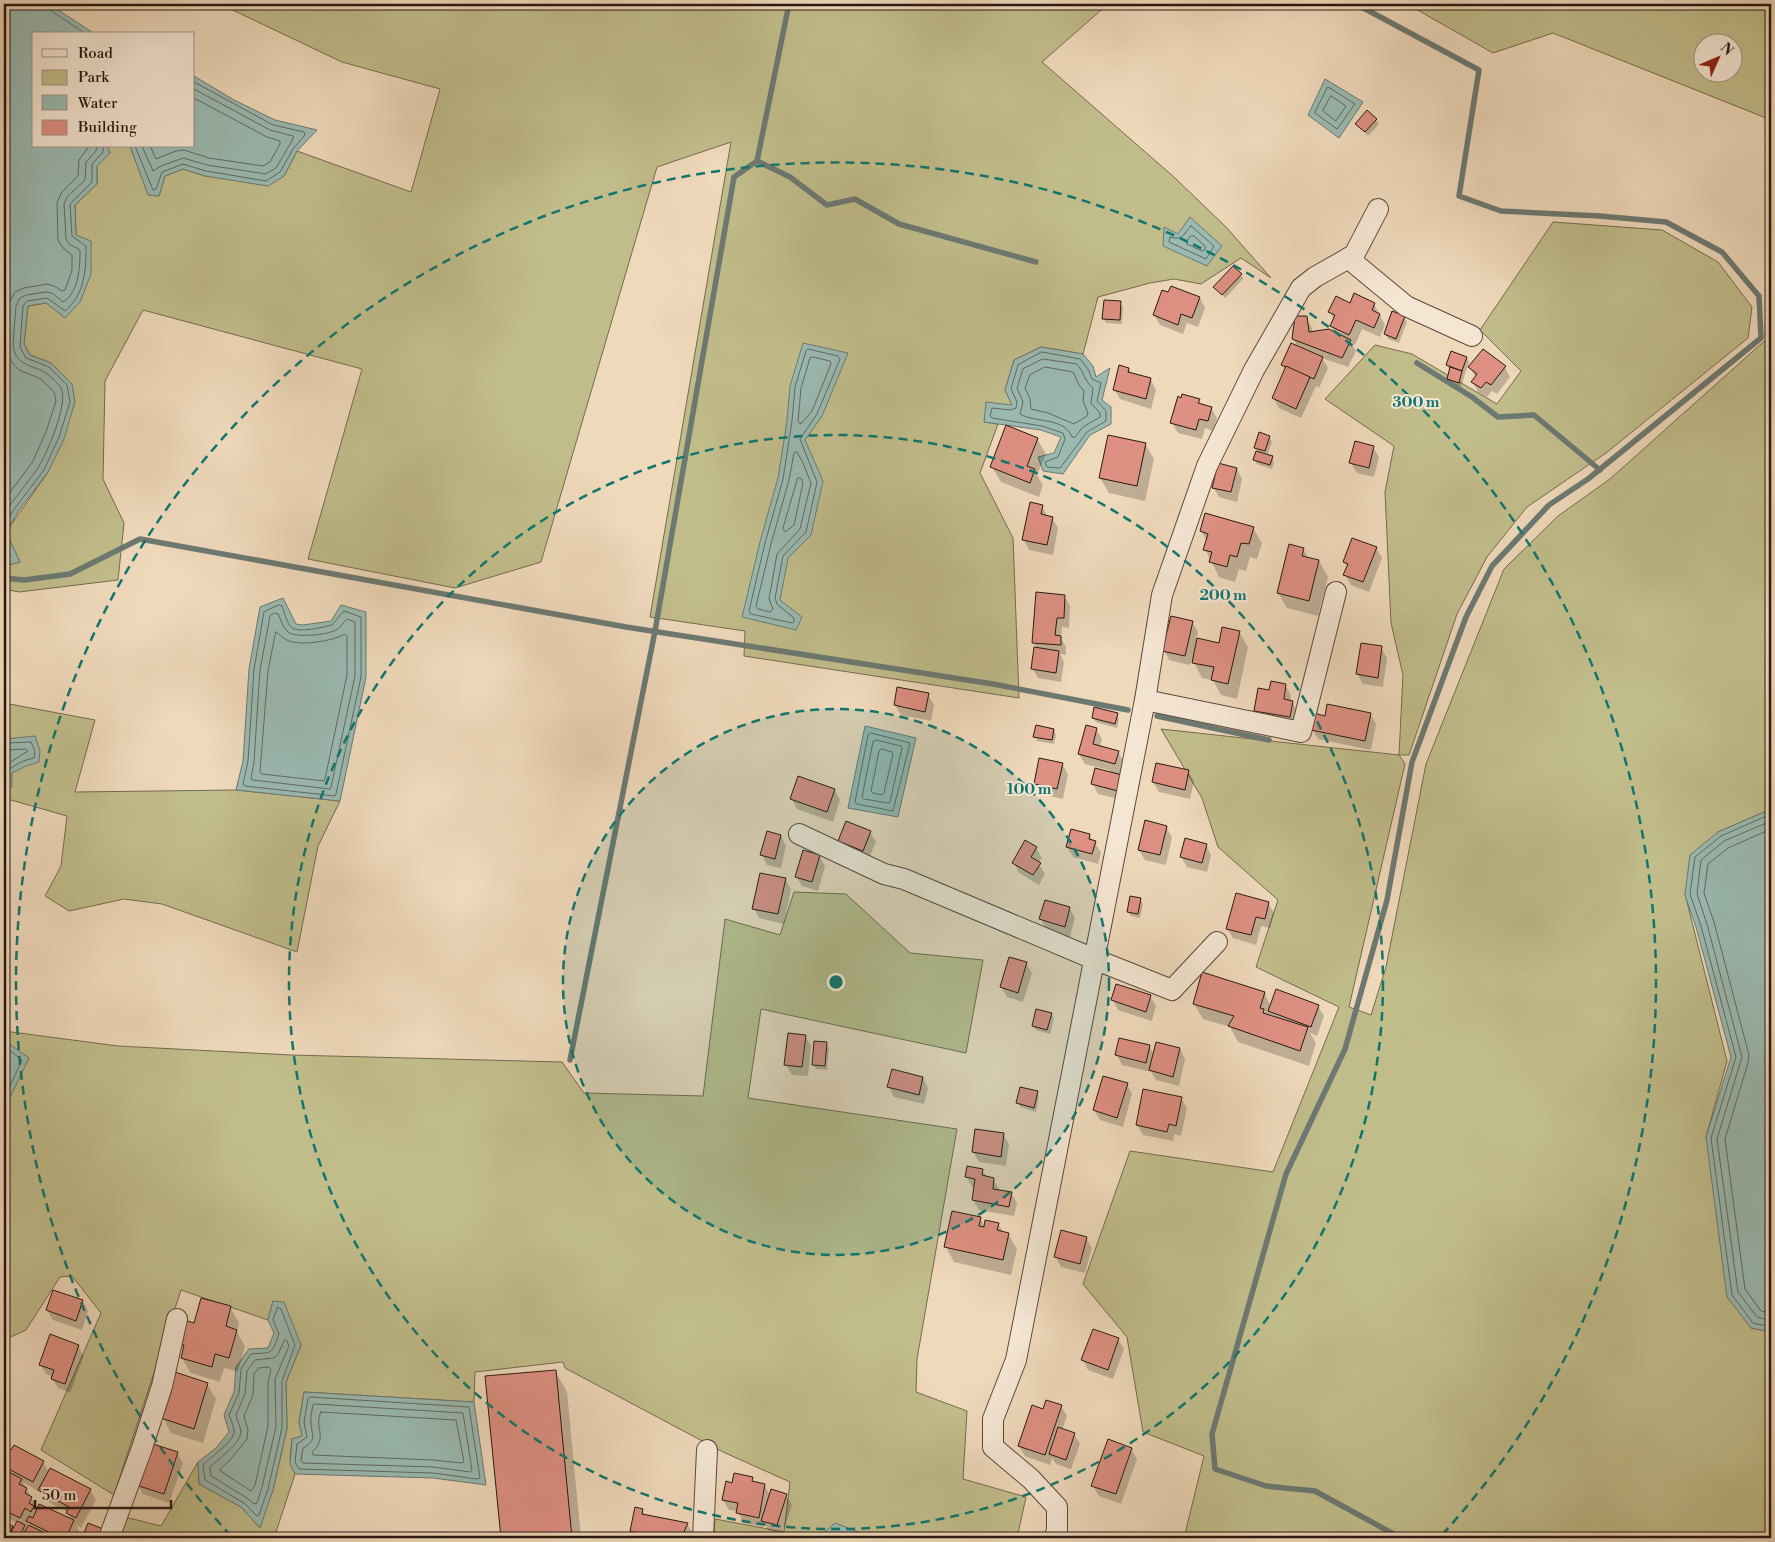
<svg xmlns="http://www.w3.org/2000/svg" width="1775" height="1542" font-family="'Libre Bodoni',serif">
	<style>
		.green { fill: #c1bd8b; stroke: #746a4e; fill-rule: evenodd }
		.water { fill: #9abab2; stroke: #6c7972 }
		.shadow { fill: #0003; fill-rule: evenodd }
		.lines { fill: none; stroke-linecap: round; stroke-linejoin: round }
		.shore { stroke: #616962; stroke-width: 1 }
		.stream { stroke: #6c7972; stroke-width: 5.5 }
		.building { fill: #de9082; stroke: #281811 }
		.street-casing { stroke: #5a483c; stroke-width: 22 }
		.street { stroke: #f5e6d3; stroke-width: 20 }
		.ring { fill: none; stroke: #0f766e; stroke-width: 2.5; stroke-dasharray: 9 6 }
		.centre { fill: #0f766e; stroke: #f5e6d3; stroke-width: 2.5 }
		.ring-label { font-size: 15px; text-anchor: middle; font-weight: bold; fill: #0f766e; stroke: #f5e6d3; stroke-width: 4; stroke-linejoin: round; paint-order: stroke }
	</style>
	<rect width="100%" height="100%" fill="#efd9bb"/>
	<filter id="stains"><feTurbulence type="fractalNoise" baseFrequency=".004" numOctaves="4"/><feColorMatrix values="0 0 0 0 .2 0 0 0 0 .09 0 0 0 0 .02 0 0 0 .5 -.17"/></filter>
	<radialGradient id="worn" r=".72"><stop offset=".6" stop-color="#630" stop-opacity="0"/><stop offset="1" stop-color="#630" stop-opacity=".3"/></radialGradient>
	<g class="green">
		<polygon points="220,4 1108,4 1042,62 1174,177 1226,227 1271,278 1241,258 1201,284 1174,279 1150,283 1098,297 1083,354 1041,347 1014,360 1005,390 1013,405 984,422 998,424 980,473 1013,538 1019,698 744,656 745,631 650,617 731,142 657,167 541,562 455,588 308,559 362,369 143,310 105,381 103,479 124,523 118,580 19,592 4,589 4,566 20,562 6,532 48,472 51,363 30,355 24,344 28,306 46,303 76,235 75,205 97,184 97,166 110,153 107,146 130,146 149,195 159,196 165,176 183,169 205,176 284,176 297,151 411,192 440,89 342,62"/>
		<path d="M 1407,4 L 1771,4 L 1771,120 L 1553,33 L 1493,53 ZM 1732,42 L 1732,72 L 1702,72 L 1702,42 Z"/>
		<polygon points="1553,222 1662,230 1718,262 1752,307 1748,338 1606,453 1527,507 1487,557 1457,614 1409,755 1399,755 1405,764 1349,1007 1371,1015 1386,967 1426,764 1504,569 1558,516 1610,479 1771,335 1771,809 1718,832 1685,894 1727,1061 1706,1137 1751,1328 1771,1332 1771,1538 1184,1538 1204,1456 1143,1432 1127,1337 1083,1284 1130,1151 1273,1172 1339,1007 1256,967 1278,900 1218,847 1202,798 1161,729 1399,755 1403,675 1391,623 1385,492 1394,446 1325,399 1375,345 1412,354 1497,404 1521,371 1480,330"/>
		<polygon points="4,703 95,720 75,792 236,790 340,801 318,846 297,952 162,904 124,899 69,911 45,896 61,866 67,816 4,798"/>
		<polygon points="794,892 846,894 910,953 983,960 966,1053 761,1009 748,1098 957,1129 917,1359 916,1392 967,1411 963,1479 1026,1497 1017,1538 874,1538 835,1524 818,1538 714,1538 715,1519 784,1532 790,1482 723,1452 565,1368 563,1362 475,1372 474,1402 304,1392 299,1422 303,1436 292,1439 290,1458 295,1474 274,1538 116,1538 125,1517 161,1526 198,1462 199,1484 241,1507 259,1527 273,1490 287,1428 286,1382 301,1345 273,1301 268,1320 181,1290 114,1495 41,1450 101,1313 72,1276 60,1277 26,1330 4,1340 4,1031 118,1046 291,1055 562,1062 584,1093 703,1096 725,919 780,935"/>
	</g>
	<g class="water">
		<polygon points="4,4 49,4 95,34 34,34 34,146 107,146 110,153 97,166 97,184 75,205 76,235 91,241 91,274 80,302 65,318 46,303 28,306 24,344 30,355 51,363 72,384 75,402 64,439 48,472 19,510 6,532 20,562 4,566"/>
		<polygon points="194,76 234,100 275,120 317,130 297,151 284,176 268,186 205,176 183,169 165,176 159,196 148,195 130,146 194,146"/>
		<polygon points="1325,79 1363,102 1339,138 1308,115"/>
		<polygon points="1190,217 1222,246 1207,266 1163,246 1164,227 1178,234"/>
		<polygon points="803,343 848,353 822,416 805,440 823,481 811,535 788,558 780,600 802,617 796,630 742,617 760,542 778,478 787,421 790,386"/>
		<polygon points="1041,347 1083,354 1093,366 1096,377 1110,368 1102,400 1111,407 1111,424 1090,435 1063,474 1043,471 1038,457 1054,453 1061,437 1041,430 984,422 986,402 1012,405 1005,390 1014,360"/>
		<polygon points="283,598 296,624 303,625 331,621 341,605 366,612 366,677 340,801 236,790 243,761 249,669 260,607"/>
		<polygon points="865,726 916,738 898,817 848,808"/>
		<polygon points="35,736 40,751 39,762 26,766 12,773 12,787 4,784 4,738 6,739"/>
		<polygon points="1771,809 1771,1332 1751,1328 1727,1297 1706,1137 1731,1057 1696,927 1685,895 1690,855 1718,832"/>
		<polygon points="4,1040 29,1058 4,1110"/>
		<polygon points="273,1301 284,1302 301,1345 286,1382 287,1428 273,1490 260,1528 241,1507 199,1484 198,1462 216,1448 229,1432 224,1415 234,1392 236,1367 249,1349 268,1348 274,1333 268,1320"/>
		<polygon points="304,1392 474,1402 486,1485 433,1478 295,1474 290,1464 292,1439 302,1436 299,1422"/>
		<polygon points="835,1523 874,1538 818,1538"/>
	</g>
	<g class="shadow">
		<polygon points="1376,120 1379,124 1368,136 1357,124"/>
		<polygon points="1241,275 1243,279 1225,298 1215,287"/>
		<polygon points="1200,298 1205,308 1198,327 1187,323 1183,334 1160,325 1154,315"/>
		<polygon points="1120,302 1123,307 1122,324 1106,323 1104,319"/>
		<polygon points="1351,304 1374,304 1385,325 1380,337 1362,329 1355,345 1351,343 1356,351 1348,367 1322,358 1328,368 1319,388 1316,386 1301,418 1279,408 1273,398 1286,370 1282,364 1298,347 1293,339 1306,318 1312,328 1312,333 1335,333 1331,326 1334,320 1330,312"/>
		<polygon points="1404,317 1407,322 1399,343 1388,339 1385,334"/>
		<polygon points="1467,358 1469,362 1461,387 1451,384 1448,379 1450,370 1447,365"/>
		<polygon points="1505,367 1510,377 1497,394 1492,391 1487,397 1478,392 1473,382 1476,378 1470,368"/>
		<polygon points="1129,369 1132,374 1151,380 1156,390 1151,409 1120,399 1114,389"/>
		<polygon points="1182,400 1199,400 1202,406 1211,408 1217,418 1213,431 1205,428 1202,439 1178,433 1172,423"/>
		<polygon points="1269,437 1272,442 1267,456 1272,457 1274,462 1272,469 1257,464 1255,460 1259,454 1256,448"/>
		<polygon points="1037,439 1046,454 1037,475 1043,485 1039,497 1001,482 992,467"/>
		<polygon points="1145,444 1154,459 1145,501 1109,493 1100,478"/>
		<polygon points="1373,447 1379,457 1374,477 1357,473 1351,463"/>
		<polygon points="1237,469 1242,479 1237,502 1219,497 1213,487"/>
		<polygon points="1042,506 1048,517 1052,518 1058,528 1053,555 1029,550 1024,540"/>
		<polygon points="1253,528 1262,543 1257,559 1250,557 1246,571 1239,569 1235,582 1219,577 1205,549 1207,541 1201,531"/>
		<polygon points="1376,548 1382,558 1369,592 1351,585 1345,575 1348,567 1344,562"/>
		<polygon points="1303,549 1309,559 1319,561 1328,577 1318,616 1287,608 1278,593"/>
		<polygon points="1064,596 1070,606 1069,628 1062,627 1061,638 1066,647 1066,655 1060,654 1064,662 1061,682 1038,678 1032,668 1037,649 1034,643"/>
		<polygon points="1192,622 1198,632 1196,639 1220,644 1239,632 1248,647 1237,699 1221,695 1213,680 1202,678 1192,659 1190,665 1169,660 1164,650"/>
		<polygon points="1381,648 1387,658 1383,687 1363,684 1357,674"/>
		<polygon points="1285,685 1291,695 1290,701 1292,702 1298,712 1295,727 1261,720 1255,710 1270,691"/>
		<polygon points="928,695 934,705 931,721 901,715 895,705"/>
		<polygon points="1117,714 1119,719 1117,728 1096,722 1093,718"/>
		<polygon points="1370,714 1376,724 1371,750 1318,739 1312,729 1326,717"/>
		<polygon points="1096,729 1102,739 1100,746 1118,752 1124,762 1120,775 1123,800 1098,794 1093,784 1109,773 1109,770 1085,764 1079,754"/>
		<polygon points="1054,730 1056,735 1054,744 1037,741 1035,736"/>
		<polygon points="1062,764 1068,774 1063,799 1041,794 1035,784"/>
		<polygon points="1188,771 1194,781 1190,799 1159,792 1153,782"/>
		<polygon points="799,778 835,790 840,800 833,822 797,809 792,799"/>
		<polygon points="1166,827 1172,837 1166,865 1145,860 1139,850"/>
		<polygon points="870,832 876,842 868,860 845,851 839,841"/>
		<polygon points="1089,835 1101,852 1098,864 1073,857 1067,847"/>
		<polygon points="781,836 786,846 781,868 767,865 762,855"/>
		<polygon points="1206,845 1211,855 1207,872 1187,867 1181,857"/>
		<polygon points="1036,848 1042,858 1038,863 1045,874 1039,885 1019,873 1014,863"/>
		<polygon points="819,856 825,866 818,891 802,886 796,876"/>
		<polygon points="785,879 791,889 784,924 759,918 754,908"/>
		<polygon points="1140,899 1143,904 1140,918 1131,916 1128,912"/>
		<polygon points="1268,903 1274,913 1270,928 1261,926 1256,945 1233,938 1227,928"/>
		<polygon points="1070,909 1075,918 1070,937 1046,929 1041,919"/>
		<polygon points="1026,963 1032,973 1023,1002 1007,997 1001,987"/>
		<polygon points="1264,993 1271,1006 1318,1006 1324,1016 1317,1036 1310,1033 1316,1043 1309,1066 1238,1042 1230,1027 1203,1019 1194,1004"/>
		<polygon points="1150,996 1156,1006 1152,1021 1118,1010 1113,1000"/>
		<polygon points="1051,1014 1054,1018 1050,1034 1036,1030 1033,1026"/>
		<polygon points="805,1036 811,1046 808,1076 792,1075 786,1065"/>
		<polygon points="826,1044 829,1048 827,1070 816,1069 813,1064"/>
		<polygon points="1149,1046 1154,1055 1180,1049 1185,1059 1179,1086 1156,1080 1151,1072 1122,1065 1117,1055"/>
		<polygon points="923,1078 928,1088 924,1104 894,1097 889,1087"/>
		<polygon points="1127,1085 1132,1094 1123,1127 1100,1120 1094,1110"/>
		<polygon points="1037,1092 1039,1097 1036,1112 1020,1107 1018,1103"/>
		<polygon points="1181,1098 1187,1108 1181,1136 1174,1134 1173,1141 1143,1135 1137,1125"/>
		<polygon points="1003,1134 1009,1144 1006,1166 979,1162 973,1152"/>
		<polygon points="982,1170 987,1177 993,1179 999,1189 999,1191 1011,1193 1017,1203 1014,1216 979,1210 973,1200 975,1187 972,1187 967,1177"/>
		<polygon points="980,1218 985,1227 998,1224 1004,1233 1008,1234 1017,1249 1011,1275 954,1262 946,1247"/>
		<polygon points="1086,1238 1092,1248 1085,1273 1061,1267 1056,1257"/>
		<polygon points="53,1291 83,1301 88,1311 82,1330 53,1320 47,1310"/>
		<polygon points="230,1307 239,1323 237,1332 245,1346 238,1372 224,1368 220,1382 191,1373 182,1358 184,1351 179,1342 195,1325"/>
		<polygon points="1118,1339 1124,1349 1113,1379 1088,1370 1083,1360"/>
		<polygon points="78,1346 84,1356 70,1393 58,1388 52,1378 53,1377 46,1374 40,1364"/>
		<polygon points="555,1371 567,1392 581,1538 502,1538 487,1377"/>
		<polygon points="207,1384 216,1399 203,1443 171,1433 163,1418"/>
		<polygon points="1061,1406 1067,1416 1062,1430 1074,1434 1080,1444 1071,1469 1056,1464 1052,1458 1050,1465 1025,1456 1019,1446 1044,1411"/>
		<path d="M 4,1448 L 12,1452 L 43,1462 L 49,1472 L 90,1490 L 96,1500 L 81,1528 L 76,1525 L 79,1531 L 76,1538 L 4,1538 L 4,1531 L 7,1525 L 14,1530 L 17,1523 L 4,1516 L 4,1476 L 6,1472 L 11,1475 L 4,1465 ZM 23,1482 L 38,1491 L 39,1490 L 45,1500 L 68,1512 L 71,1520 L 38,1511 ZM 28,1523 L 30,1525 L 27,1530 L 25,1528 Z"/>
		<polygon points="1131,1449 1137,1459 1121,1504 1099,1496 1093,1486"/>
		<polygon points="177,1453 183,1463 169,1503 143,1494 137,1484"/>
		<polygon points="752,1478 755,1483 764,1485 770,1495 786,1495 792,1505 782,1535 768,1530 765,1524 764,1527 743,1523 738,1511 729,1510 723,1500 733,1484"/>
		<polygon points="642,1511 645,1515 687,1524 693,1534 691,1538 635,1538 631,1531"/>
	</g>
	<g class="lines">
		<g class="shore">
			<polyline points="48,4 50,10 86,34"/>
			<polygon points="1328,87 1355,104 1337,129 1315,113"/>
			<polygon points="1331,96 1346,106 1336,121 1323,111"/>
			<polyline points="135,146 153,190 156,189 162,172 183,164 206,171 266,181 280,172 293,149 305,135 304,132 273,125 194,82"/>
			<polyline points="142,146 153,171 161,166 183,158 207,165 266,174 276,168 293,139 293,136 270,130 194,89"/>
			<polyline points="150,146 156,159 176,151 184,150 209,158 263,166 270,162 280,144 280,141 267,137 194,98"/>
			<path d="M 1191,226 L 1214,246 L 1206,259 L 1169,242 L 1170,237 C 1185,241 1182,234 1191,226 Z"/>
			<polygon points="1191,236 1194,236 1205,246 1205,250 1202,251 1187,244 1187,241"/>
			<polygon points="808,349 838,356 840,359 817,414 800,439 817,482 806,532 783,556 775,598 777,604 794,618 794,622 792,623 751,614 749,611 765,543 783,479 792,421 795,387 806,351"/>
			<polygon points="1042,352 1080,359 1088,369 1092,379 1101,383 1097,401 1106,411 1106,421 1087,432 1060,468 1047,467 1045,462 1058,457 1065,439 1063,433 1042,426 992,418 990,416 992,408 1011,410 1016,408 1017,402 1011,389 1018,365"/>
			<polygon points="813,357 830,361 831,364 812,411 801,424 798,422 801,388 810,358"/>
			<path d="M 1043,359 L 1077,364 C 1084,372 1085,382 1093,388 L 1091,403 L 1100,413 L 1100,417 L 1083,427 L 1075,437 L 1072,437 C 1064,417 1035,423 1020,414 L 1023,402 L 1017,388 L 1023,369 Z"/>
			<polygon points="1045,367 1073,372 1079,385 1084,391 1083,401 1088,413 1087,416 1074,424 1048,413 1031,409 1030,399 1025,388 1030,375"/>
			<polygon points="797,452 803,463 811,483 800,529 777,554 769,599 773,609 770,612 758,609 756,606 771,544 789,480 794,453"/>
			<polygon points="798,478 801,478 803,483 794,525 785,532 783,529"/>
			<polyline points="4,500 32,463 46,432 56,401 54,392 41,379 19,370 13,364 7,353 5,343 9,303 15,292 24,288 47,284 54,286 62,291 65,290 72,270 72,255 63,248 58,240 57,203 61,193 78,176 79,160 89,146"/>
			<path d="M 4,514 C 14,498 27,484 38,468 C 47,454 69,402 61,388 C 58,383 49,375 44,372 C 30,364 15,366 13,344 L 16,306 L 20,298 L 26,295 L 46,292 L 52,293 L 63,302 C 79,293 80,266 80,250 L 69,244 L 66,239 L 64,204 L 67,197 L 85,180 L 86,162 L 96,151 L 97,146"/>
			<path d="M 4,526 L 15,508 L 44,470 L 59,437 L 70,402 L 67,385 L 49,367 L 26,358 L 20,347 L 23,306 L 27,301 L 47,298 L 65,311 C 85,294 86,270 86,246 L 72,236 L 70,204 L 92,182 L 92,164 L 103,152 L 103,146"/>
			<path d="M 279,605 L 282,606 C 284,612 287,624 292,628 C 299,633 324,627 332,625 L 344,611 L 361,617 L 361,677 L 336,794 L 335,796 L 245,786 L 243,784 L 248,761 L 254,669 L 264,612 Z"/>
			<path d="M 275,613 L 278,614 C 281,620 283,628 288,632 C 295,638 328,635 336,630 C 341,628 343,622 347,619 L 355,622 L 355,676 L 331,787 L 330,789 L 253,780 L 251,779 L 254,762 L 260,670 L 270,616 Z"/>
			<path d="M 276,632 C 280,634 283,639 289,641 C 302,646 333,641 345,634 L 347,636 L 347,675 L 325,779 L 324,781 L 262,774 L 260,772 L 268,671 Z"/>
			<polygon points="871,733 910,743 893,811 857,804 855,802 868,735"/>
			<polygon points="876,740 901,746 902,748 890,802 888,803 864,799 862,797 873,742"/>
			<polyline points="4,743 31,742 35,751 34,758 23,761 9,769 7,779 4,780"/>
			<polygon points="882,749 892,752 893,754 884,793 882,795 873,793 871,791 879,751"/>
			<polyline points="4,750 26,749 28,751 4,766"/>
			<polyline points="1771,814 1721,836 1695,857 1690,894 1701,926 1736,1057 1711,1138 1732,1295 1753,1323 1771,1327"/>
			<polyline points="1771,821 1724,841 1701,860 1697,894 1707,924 1742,1057 1717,1139 1738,1292 1757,1317 1771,1321"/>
			<polyline points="1771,829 1728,848 1708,864 1704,893 1714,922 1749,1055 1748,1063 1725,1139 1745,1289 1761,1311 1771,1313"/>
			<polyline points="4,1046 22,1060 4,1099"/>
			<path d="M 278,1307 L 281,1309 L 295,1345 L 282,1381 L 282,1428 L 268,1489 L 259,1515 L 257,1516 L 244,1503 L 205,1480 L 203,1465 C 210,1457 236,1441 234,1430 C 233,1425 231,1420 229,1415 L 239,1393 L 241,1369 L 251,1354 C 273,1352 271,1356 279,1334 L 273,1320 Z"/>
			<path d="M 285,1340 L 287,1341 L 289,1346 L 275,1379 L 276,1427 L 262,1487 L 257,1503 L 254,1504 L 247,1498 L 211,1476 L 210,1467 C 218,1459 241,1444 241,1431 C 240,1426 237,1420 236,1415 L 245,1394 L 247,1371 L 255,1360 L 274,1358 L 278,1354 Z"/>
			<polygon points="259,1368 269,1367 271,1370 268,1382 268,1426 255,1485 251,1491 219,1470 230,1460 247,1439 248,1430 244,1416 253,1395 254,1374"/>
			<polygon points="310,1397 469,1407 480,1478 477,1479 433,1473 299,1469 295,1462 297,1444 307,1437 304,1422 308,1399"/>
			<path d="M 316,1404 L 463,1413 L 472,1470 L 470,1472 L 433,1467 L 303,1463 L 301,1460 L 303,1448 C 317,1440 312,1437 311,1423 C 310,1417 312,1411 313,1405 Z"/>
			<path d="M 321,1412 L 456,1420 L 464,1462 L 461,1463 L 433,1460 L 313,1455 L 312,1452 C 329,1437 313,1427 321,1412 Z"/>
		</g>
		<g class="stream">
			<polyline points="1356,4 1479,70 1459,196 1501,211 1600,216 1666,222 1722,252 1759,296 1761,338 1588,479 1549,505 1492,566 1466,617 1412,762 1387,900 1345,1049 1286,1174 1212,1434 1215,1469 1266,1486 1315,1491 1401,1538"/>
			<polyline points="757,161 790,177 827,205 855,199 899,224 1036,262"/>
			<polyline points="1417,363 1472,397 1498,417 1534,415 1600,470"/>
			<polyline points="4,578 24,580 70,574 140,539 626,627 993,684 1128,710"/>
			<polyline points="1157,716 1269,740"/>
			<polyline points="570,1060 655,631 734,177 757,161 789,4"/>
		</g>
	</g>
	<g class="building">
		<polygon points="1367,110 1377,119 1365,132 1355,124"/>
		<polygon points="1233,266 1242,274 1222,295 1213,287"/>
		<polygon points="1171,286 1200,297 1192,318 1181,314 1178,325 1153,315 1162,290 1168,292"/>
		<polygon points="1354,293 1375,303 1372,310 1380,314 1374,328 1356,320 1349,335 1330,326 1335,315 1328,312 1336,296 1350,303"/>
		<polygon points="1104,300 1121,301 1120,320 1102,319"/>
		<polygon points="1392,311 1405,316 1396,339 1384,334"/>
		<polygon points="1295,316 1307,316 1309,332 1329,329 1351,340 1342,358 1292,339"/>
		<polygon points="1291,343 1323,357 1314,379 1281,365"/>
		<polygon points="1483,349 1506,366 1491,385 1486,382 1481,388 1471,382 1477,374 1468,367"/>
		<polygon points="1451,351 1467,357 1462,371 1446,365"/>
		<polygon points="1119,365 1129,368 1128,372 1151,378 1146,399 1113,390"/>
		<polygon points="1286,366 1310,377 1296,409 1272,398"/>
		<polygon points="1450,367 1462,371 1459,383 1447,379"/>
		<polygon points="1182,394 1200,399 1198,403 1212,407 1208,421 1199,419 1196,430 1170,423 1178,396 1181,398"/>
		<polygon points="1006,425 1038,438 1027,466 1035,469 1030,483 990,467"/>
		<polygon points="1259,432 1270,436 1265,451 1254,448"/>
		<polygon points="1108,435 1146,443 1137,486 1099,478"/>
		<polygon points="1355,441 1374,446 1369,468 1349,463"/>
		<polygon points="1256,451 1273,456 1270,465 1253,460"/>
		<polygon points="1218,463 1237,468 1231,492 1212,488"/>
		<polygon points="1030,502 1043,505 1041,514 1053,517 1047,545 1022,540"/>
		<polygon points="1205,513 1254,527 1249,544 1241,543 1237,557 1230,555 1227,567 1209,562 1212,552 1203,550 1208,534 1200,531"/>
		<polygon points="1352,538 1377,547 1363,582 1343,575 1348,564 1343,562"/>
		<polygon points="1289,544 1304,548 1302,556 1319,560 1309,601 1277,593"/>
		<polygon points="1036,592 1065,595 1064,618 1057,618 1055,635 1061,636 1061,645 1032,643"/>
		<polygon points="1171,616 1193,621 1185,656 1162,651"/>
		<polygon points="1222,627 1240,631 1228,684 1211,680 1214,667 1192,663 1197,638 1219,643"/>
		<polygon points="1361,643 1382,646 1378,678 1356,674"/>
		<polygon points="1034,647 1059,651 1056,673 1031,669"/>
		<polygon points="1271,681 1286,684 1284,699 1293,701 1290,717 1254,711 1258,688 1269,690"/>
		<polygon points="897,687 929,693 925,712 894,705"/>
		<polygon points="1327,704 1371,713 1365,741 1311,730 1314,713 1325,716"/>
		<polygon points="1094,707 1118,713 1115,724 1092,718"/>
		<polygon points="1036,725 1054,729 1052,740 1033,737"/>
		<polygon points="1086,725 1097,728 1093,744 1119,751 1115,764 1078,754"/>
		<polygon points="1039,758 1063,763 1057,789 1034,784"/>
		<polygon points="1156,763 1189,770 1185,790 1152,782"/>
		<polygon points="1095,768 1122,775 1118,791 1091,784"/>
		<polygon points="798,776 835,789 827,812 790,799"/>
		<polygon points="1145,820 1167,826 1160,855 1138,850"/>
		<polygon points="846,821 871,831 863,851 838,841"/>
		<polygon points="1071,829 1090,834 1089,839 1096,841 1092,854 1066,847"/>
		<polygon points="767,831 781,835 775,859 760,855"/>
		<polygon points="1185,838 1207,844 1202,863 1180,857"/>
		<polygon points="1025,840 1037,847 1031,857 1041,863 1033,875 1012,863"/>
		<polygon points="803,850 820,855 812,882 795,877"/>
		<polygon points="760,873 786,878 778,914 752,909"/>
		<polygon points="1236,893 1269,902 1265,919 1256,917 1251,935 1226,929"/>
		<polygon points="1130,896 1141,898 1138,914 1127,912"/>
		<polygon points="1045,900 1070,907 1065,927 1039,919"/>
		<polygon points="1009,957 1027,962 1018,993 1000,987"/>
		<polygon points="1202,972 1265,992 1260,1008 1264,1009 1263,1013 1308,1027 1300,1051 1228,1026 1234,1016 1193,1004"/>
		<polygon points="1116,984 1151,995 1146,1012 1111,1000"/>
		<polygon points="1276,989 1319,1005 1311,1027 1268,1011"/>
		<polygon points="1036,1009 1052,1013 1047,1030 1032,1026"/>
		<polygon points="788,1033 806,1035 802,1067 784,1065"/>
		<polygon points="1119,1038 1150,1045 1146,1063 1115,1055"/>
		<polygon points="814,1041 827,1042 825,1066 812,1065"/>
		<polygon points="1156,1042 1180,1048 1173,1077 1149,1070"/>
		<polygon points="892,1069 923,1077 919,1095 887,1087"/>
		<polygon points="1103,1076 1128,1083 1117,1118 1093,1110"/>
		<polygon points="1020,1087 1038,1091 1034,1108 1016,1103"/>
		<polygon points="1143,1089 1182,1097 1176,1126 1169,1124 1167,1132 1136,1125"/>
		<polygon points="975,1129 1004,1133 1001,1157 972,1152"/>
		<polygon points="967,1166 983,1169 982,1175 994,1178 993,1189 1012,1192 1009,1207 972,1200 975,1179 965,1177"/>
		<polygon points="952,1211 981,1217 979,1226 984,1227 985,1220 999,1223 997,1230 1009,1233 1003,1260 944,1247"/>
		<polygon points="1061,1230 1087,1237 1080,1264 1054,1257"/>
		<polygon points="53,1290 83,1300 76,1321 46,1310"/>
		<polygon points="201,1298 231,1306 226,1326 237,1330 229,1358 215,1354 212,1367 181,1358 184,1345 177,1343 184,1320 194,1323"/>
		<polygon points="1093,1329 1119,1338 1108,1370 1081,1360"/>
		<polygon points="50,1334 79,1345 65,1384 51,1379 54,1370 39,1365"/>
		<polygon points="556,1370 572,1538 501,1538 485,1376"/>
		<polygon points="175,1372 208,1383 194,1429 161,1418"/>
		<polygon points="1046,1400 1062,1405 1045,1455 1018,1446 1032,1405 1043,1409"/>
		<polygon points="1058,1427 1075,1433 1066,1460 1049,1454"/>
		<polygon points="1108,1439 1132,1448 1116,1494 1091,1486"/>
		<polygon points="150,1443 178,1452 164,1494 136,1485"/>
		<polygon points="14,1445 44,1461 33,1482 5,1467 8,1462 4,1460 4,1446 11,1450"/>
		<polygon points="50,1468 91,1489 76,1518 66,1513 69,1507 38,1490"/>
		<polygon points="5,1470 22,1479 19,1484 27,1488 25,1493 32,1497 29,1503 34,1506 31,1512 25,1508 20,1518 4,1510 4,1473"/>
		<polygon points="734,1473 753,1477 752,1481 765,1484 759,1518 736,1513 738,1503 722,1500 726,1481 732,1483"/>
		<polygon points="771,1489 787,1494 777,1525 761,1521"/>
		<polygon points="39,1504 74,1520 66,1538 61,1538 26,1521 29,1516 33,1518"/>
		<polygon points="635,1507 643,1509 642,1514 688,1523 681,1538 644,1538 644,1536 630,1531"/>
		<polygon points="17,1521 25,1525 19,1538 8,1538"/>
		<polygon points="6,1523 13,1526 8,1538 4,1538 4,1528"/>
		<polygon points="88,1523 106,1530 102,1538 82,1538"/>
		<polygon points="28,1525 56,1538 22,1538"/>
	</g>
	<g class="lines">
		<g class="street-casing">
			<g id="street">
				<polyline points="1348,258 1406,306 1472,336"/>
				<polyline points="1145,700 1301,732 1336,592"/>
				<polyline points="799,834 884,874 904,879 1094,959 1172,990 1217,942"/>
				<polyline points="109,1538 142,1448 162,1386 177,1319"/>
				<polyline points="703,1538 707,1450"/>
				<polyline points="1054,1538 1057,1531 1057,1507 1031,1479 993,1447 993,1419 1016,1360 1145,700 1162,595 1207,466 1254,370 1301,288 1315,277 1354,255 1378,209"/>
			</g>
		</g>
		<use href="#street" class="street"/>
	</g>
	<circle cx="836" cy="982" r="273" fill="#0f766e" fill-opacity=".12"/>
	<g class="ring">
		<circle cx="836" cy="982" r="273"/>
		<circle cx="836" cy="982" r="547"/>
		<path d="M231 1536A820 820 0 1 1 1441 1536"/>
	</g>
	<circle cx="836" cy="982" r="8" class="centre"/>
	<g class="ring-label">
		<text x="1416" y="407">300 m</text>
		<text x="1223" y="600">200 m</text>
		<text x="1029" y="794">100 m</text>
	</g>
	<rect width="1775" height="1542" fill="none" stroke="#efd9bb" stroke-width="20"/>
	<rect x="5" y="5" width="1765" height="1532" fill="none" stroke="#281811" stroke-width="2.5"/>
	<rect x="10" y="10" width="1755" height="1522" fill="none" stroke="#281811"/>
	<rect x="32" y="32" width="162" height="115" fill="#f5e6d3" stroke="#a39485"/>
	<rect x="42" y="49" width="25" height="8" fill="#f5e6d3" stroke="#a39485"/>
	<text x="78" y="58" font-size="15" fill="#281811">Road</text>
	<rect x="42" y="70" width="25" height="15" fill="#c1bd8b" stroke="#a39485"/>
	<text x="78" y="82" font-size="15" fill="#281811">Park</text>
	<rect x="42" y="95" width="25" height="15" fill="#9abab2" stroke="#a39485"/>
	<text x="78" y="108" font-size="15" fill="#281811">Water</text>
	<rect x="42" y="120" width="25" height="15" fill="#de9082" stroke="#a39485"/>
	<text x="78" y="132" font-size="15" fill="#281811">Building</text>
	<g transform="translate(1718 58) rotate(45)"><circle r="24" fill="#f5e6d3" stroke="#a39485"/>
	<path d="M0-4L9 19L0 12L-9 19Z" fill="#8f2418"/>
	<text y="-8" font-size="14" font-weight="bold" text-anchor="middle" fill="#281811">N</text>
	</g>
	<path d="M35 1500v8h136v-8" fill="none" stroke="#281811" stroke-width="2.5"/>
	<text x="42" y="1500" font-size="15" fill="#281811" stroke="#f5e6d3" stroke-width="4" paint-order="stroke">50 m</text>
	<rect width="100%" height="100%" filter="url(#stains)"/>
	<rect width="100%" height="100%" fill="url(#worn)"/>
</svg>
